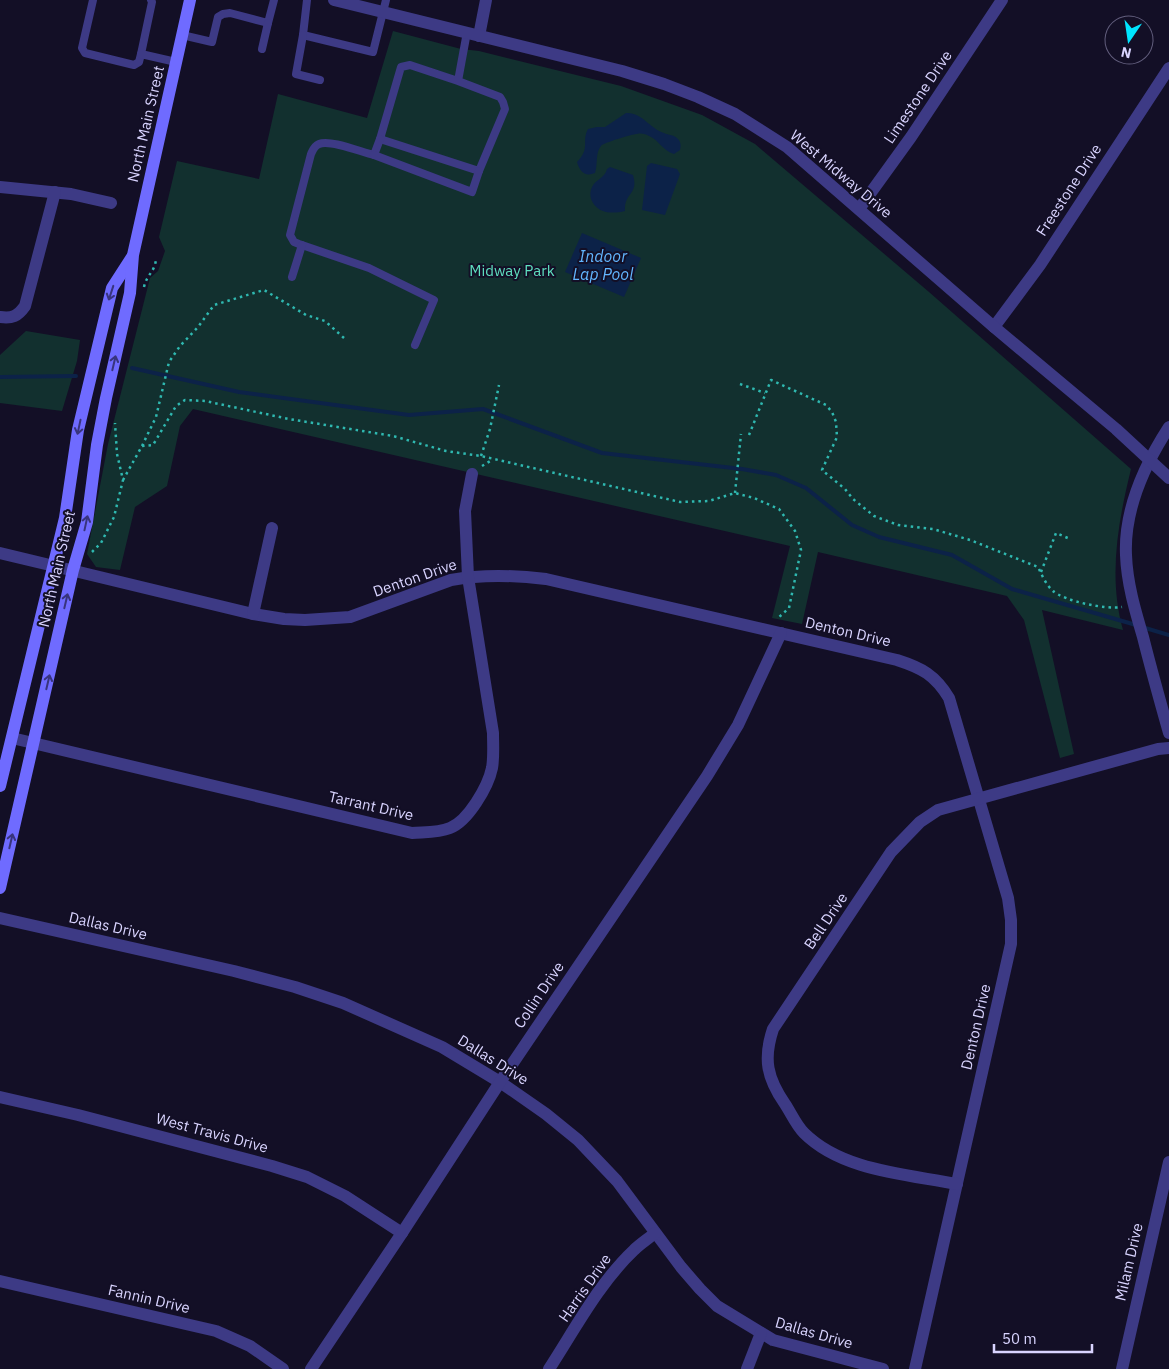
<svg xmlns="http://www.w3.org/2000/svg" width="1169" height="1369" font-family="'IBM Plex Sans',sans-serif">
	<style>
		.green { fill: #12302f }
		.water { fill: #0c2248 }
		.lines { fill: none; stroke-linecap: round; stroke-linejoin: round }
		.stream { stroke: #0c2248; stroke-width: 4 }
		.path { stroke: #2fb8b0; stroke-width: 2.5; stroke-dasharray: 2.5 4; stroke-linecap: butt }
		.service { stroke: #3d3a85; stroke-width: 8 }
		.minor { stroke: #3d3a85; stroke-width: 12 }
		.tertiary { stroke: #3d3a85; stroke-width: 12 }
		.secondary { stroke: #6f6bff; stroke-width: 12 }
		.oneway { stroke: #38347d }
		.labels { text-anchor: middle; stroke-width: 4; stroke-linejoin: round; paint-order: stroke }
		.street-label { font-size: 15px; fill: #d9d4ff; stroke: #130f26 }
		.park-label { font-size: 15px; fill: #5fe0c0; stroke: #130f26 }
		.water-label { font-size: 16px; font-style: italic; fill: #62b6ff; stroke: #130f26 }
	</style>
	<rect width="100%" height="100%" fill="#130f26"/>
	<g class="green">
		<path d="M 393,31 L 461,49 L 479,51 L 621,86 L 702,115 L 755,144 L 929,292 L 1131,469 C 1118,522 1108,577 1123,630 L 1042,610 L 1074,754 L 1060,758 L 1024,620 L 1007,596 L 818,552 L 802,624 L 772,618 L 790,546 L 193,409 L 180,426 L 167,486 L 135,507 L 120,570 L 96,567 L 87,554 L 108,444 L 150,278 L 158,271 L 165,251 L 159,237 L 177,161 L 259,179 L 278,94 L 367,118 Z"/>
		<polygon points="26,331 80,340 77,361 62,411 0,403 0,355"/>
	</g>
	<g class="water">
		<path d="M 626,113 C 642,112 649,128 664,133 C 668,135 675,135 678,139 C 681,142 681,146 680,150 L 674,154 C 663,151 659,140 649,136 C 646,134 641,133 637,134 C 632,134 603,143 601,146 C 595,153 598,165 595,173 C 585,177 580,172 577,162 C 591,148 581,142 588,129 L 597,127 L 605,127 Z"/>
		<polygon points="651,163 677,169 680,174 665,215 642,210 647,166"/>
		<path d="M 610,167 L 633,175 C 639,195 624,192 625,211 C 612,214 597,214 591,199 C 590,195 590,191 592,187 C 596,179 605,178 607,169 Z"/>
		<polygon points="582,233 641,258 624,297 565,272"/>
	</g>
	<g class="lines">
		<g class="stream">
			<polyline points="132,368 239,392 409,415 483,409 602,453 742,469 776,475 806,488 852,525 879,537 952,555 1012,589 1136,625"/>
			<polyline points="0,377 76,376"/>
			<polyline points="1142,627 1169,635"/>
		</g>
		<g class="path">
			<path d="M 144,287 C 147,274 154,273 156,260"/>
			<polyline points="740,384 765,393"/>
			<path d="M 749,435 L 771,380 L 826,405 L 832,412 L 836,422 L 837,437 L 822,470 L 845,489 L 853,499 L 874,516 L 898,525 L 933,529 L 970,540 L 1038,567 C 1042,575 1046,585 1053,591 C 1064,601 1107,610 1122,607"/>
			<polyline points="142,446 156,417 169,362 180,346 198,327 214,305 264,290 306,315 325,321 344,338"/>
			<polyline points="481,456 490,429 499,385"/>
			<polyline points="482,466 492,460"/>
			<polyline points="123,480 142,446 153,445 176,406 185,400 205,401 289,419 393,436 446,451 481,456 680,502 709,501 735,493 754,498 779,509 795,531 801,550 789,608 777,619"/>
			<polyline points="735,493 741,434"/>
			<polyline points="92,552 101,543 114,517 123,480 117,454 115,423"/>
			<polyline points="1041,572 1056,533 1070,539"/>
		</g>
		<g class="service">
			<polyline points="93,0 82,48 85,53 134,65 139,62 141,54"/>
			<polyline points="151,0 152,2 141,54 176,62"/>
			<polyline points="307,0 303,35 373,52 386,0"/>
			<polyline points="182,35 212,42 218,17 223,14 230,13 268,23 274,0"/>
			<polyline points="303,35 296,74 320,80"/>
			<polyline points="262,49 268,23"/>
			<polyline points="458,81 410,65 401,67 380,139 479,171 505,109 503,102 500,97 458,81 467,32"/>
			<path d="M 380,139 L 374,155 C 361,152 330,139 319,144 C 314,146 313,150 311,154 L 290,235 L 294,242 L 299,244 L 369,268 L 434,300 L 415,345"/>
			<polyline points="374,155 472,192 479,171"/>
			<polyline points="292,277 302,245"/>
		</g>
		<g class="minor">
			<polyline points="479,36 486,0"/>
			<polyline points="0,187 71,194 111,203"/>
			<polyline points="859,209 911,137 1002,0"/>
			<path d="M 0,317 C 12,319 18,316 25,306 L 55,192"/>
			<polyline points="994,327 1040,265 1169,68"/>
			<path d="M 1169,427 C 1145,464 1124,510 1126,555 C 1127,583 1135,610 1143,637 C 1151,669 1160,701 1169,733"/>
			<path d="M 54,566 L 253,614 L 284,619 L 305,620 L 350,617 L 451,580 C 483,574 513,575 546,579 L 897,660 C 922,668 935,675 949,698 L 1008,898 L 1011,920 L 1011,944 L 915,1369"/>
			<polyline points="253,614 272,528"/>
			<path d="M 12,738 L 412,833 C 425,832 438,833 450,828 C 468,821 488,787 492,768 C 494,757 493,744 493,733 L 468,577 L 465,511 L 472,474"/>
			<polyline points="0,918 234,971 295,987 343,1003 442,1047 500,1082 546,1114 578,1140 617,1181 681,1267 700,1289 717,1306 773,1340 883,1369"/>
			<polyline points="0,1097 78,1115 272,1166 307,1177 345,1196 402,1233"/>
			<path d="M 957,1184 C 906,1174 842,1171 804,1133 C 796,1125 791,1113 785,1104 C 767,1078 763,1059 773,1029 L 891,852 L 920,822 L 938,810 L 1158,749 L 1169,748"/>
			<polyline points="0,1281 216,1331 250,1346 283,1369"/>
			<polyline points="311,1369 402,1233 500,1082 707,776 738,725 781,633"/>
			<path d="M 549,1369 C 575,1329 599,1283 634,1250 C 640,1244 648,1239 655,1233"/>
			<polyline points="747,1369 761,1333"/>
			<polyline points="1122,1369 1169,1162"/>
		</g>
		<g class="tertiary">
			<polyline points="334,0 622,71 664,84 698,97 735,114 787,147 994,327 1116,429 1169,478"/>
			<polyline points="0,553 54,566"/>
		</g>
		<g class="secondary">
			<polyline points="0,786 65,518 78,430 112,288 132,257"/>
			<polyline points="0,888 73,570 87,522 97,445 106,398 130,293 133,255 190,0"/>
		</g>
	</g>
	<defs><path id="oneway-shaft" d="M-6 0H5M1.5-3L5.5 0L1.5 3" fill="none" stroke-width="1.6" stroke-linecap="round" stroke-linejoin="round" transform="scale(1.25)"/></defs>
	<g class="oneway">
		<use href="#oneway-shaft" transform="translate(111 293) rotate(108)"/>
		<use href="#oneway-shaft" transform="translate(114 363) rotate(-77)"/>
		<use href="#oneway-shaft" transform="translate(79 427) rotate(102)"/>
		<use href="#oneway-shaft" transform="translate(86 523) rotate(-78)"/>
		<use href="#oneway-shaft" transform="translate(66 601) rotate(-77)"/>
		<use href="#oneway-shaft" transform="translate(48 682) rotate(-77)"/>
		<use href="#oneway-shaft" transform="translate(11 841) rotate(-77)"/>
	</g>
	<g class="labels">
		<g class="street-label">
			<text transform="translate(918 97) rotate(-56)" y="5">Limestone Drive</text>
			<text transform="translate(146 124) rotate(-77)" y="5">North Main Street</text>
			<text transform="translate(841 174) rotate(40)" y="5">West Midway Drive</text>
			<text transform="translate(1069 190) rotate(-57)" y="5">Freestone Drive</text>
			<text transform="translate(57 569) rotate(-77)" y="5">North Main Street</text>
			<text transform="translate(415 578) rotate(-19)" y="5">Denton Drive</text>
			<text transform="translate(848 632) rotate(13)" y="5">Denton Drive</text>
			<text transform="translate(371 806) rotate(13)" y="5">Tarrant Drive</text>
			<text transform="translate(826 921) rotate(-56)" y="5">Bell Drive</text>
			<text transform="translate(108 926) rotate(13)" y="5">Dallas Drive</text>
			<text transform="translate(539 995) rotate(-56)" y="5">Collin Drive</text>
			<text transform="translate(976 1027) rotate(-77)" y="5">Denton Drive</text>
			<text transform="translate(493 1060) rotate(32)" y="5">Dallas Drive</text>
			<text transform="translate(212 1133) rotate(15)" y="5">West Travis Drive</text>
			<text transform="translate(1129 1262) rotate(-77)" y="5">Milam Drive</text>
			<text transform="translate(585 1288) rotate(-55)" y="5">Harris Drive</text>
			<text transform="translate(149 1299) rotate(13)" y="5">Fannin Drive</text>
			<text transform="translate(814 1333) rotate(16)" y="5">Dallas Drive</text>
		</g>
		<g class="park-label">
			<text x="512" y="276">Midway Park</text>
		</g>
		<g class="water-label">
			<text x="603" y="262">Indoor<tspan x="603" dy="18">Lap Pool</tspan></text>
		</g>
	</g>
	<g transform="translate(1129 40) rotate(193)"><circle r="24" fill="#130f26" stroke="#625e7d"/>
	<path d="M0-4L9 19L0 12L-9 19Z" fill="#00e5ff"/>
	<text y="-8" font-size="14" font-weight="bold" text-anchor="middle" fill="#d9d4ff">N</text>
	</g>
	<path d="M994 1344v8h98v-8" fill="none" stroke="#d9d4ff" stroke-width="2.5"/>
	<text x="1002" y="1344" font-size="15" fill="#d9d4ff" stroke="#130f26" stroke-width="4" paint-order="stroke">50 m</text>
</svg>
